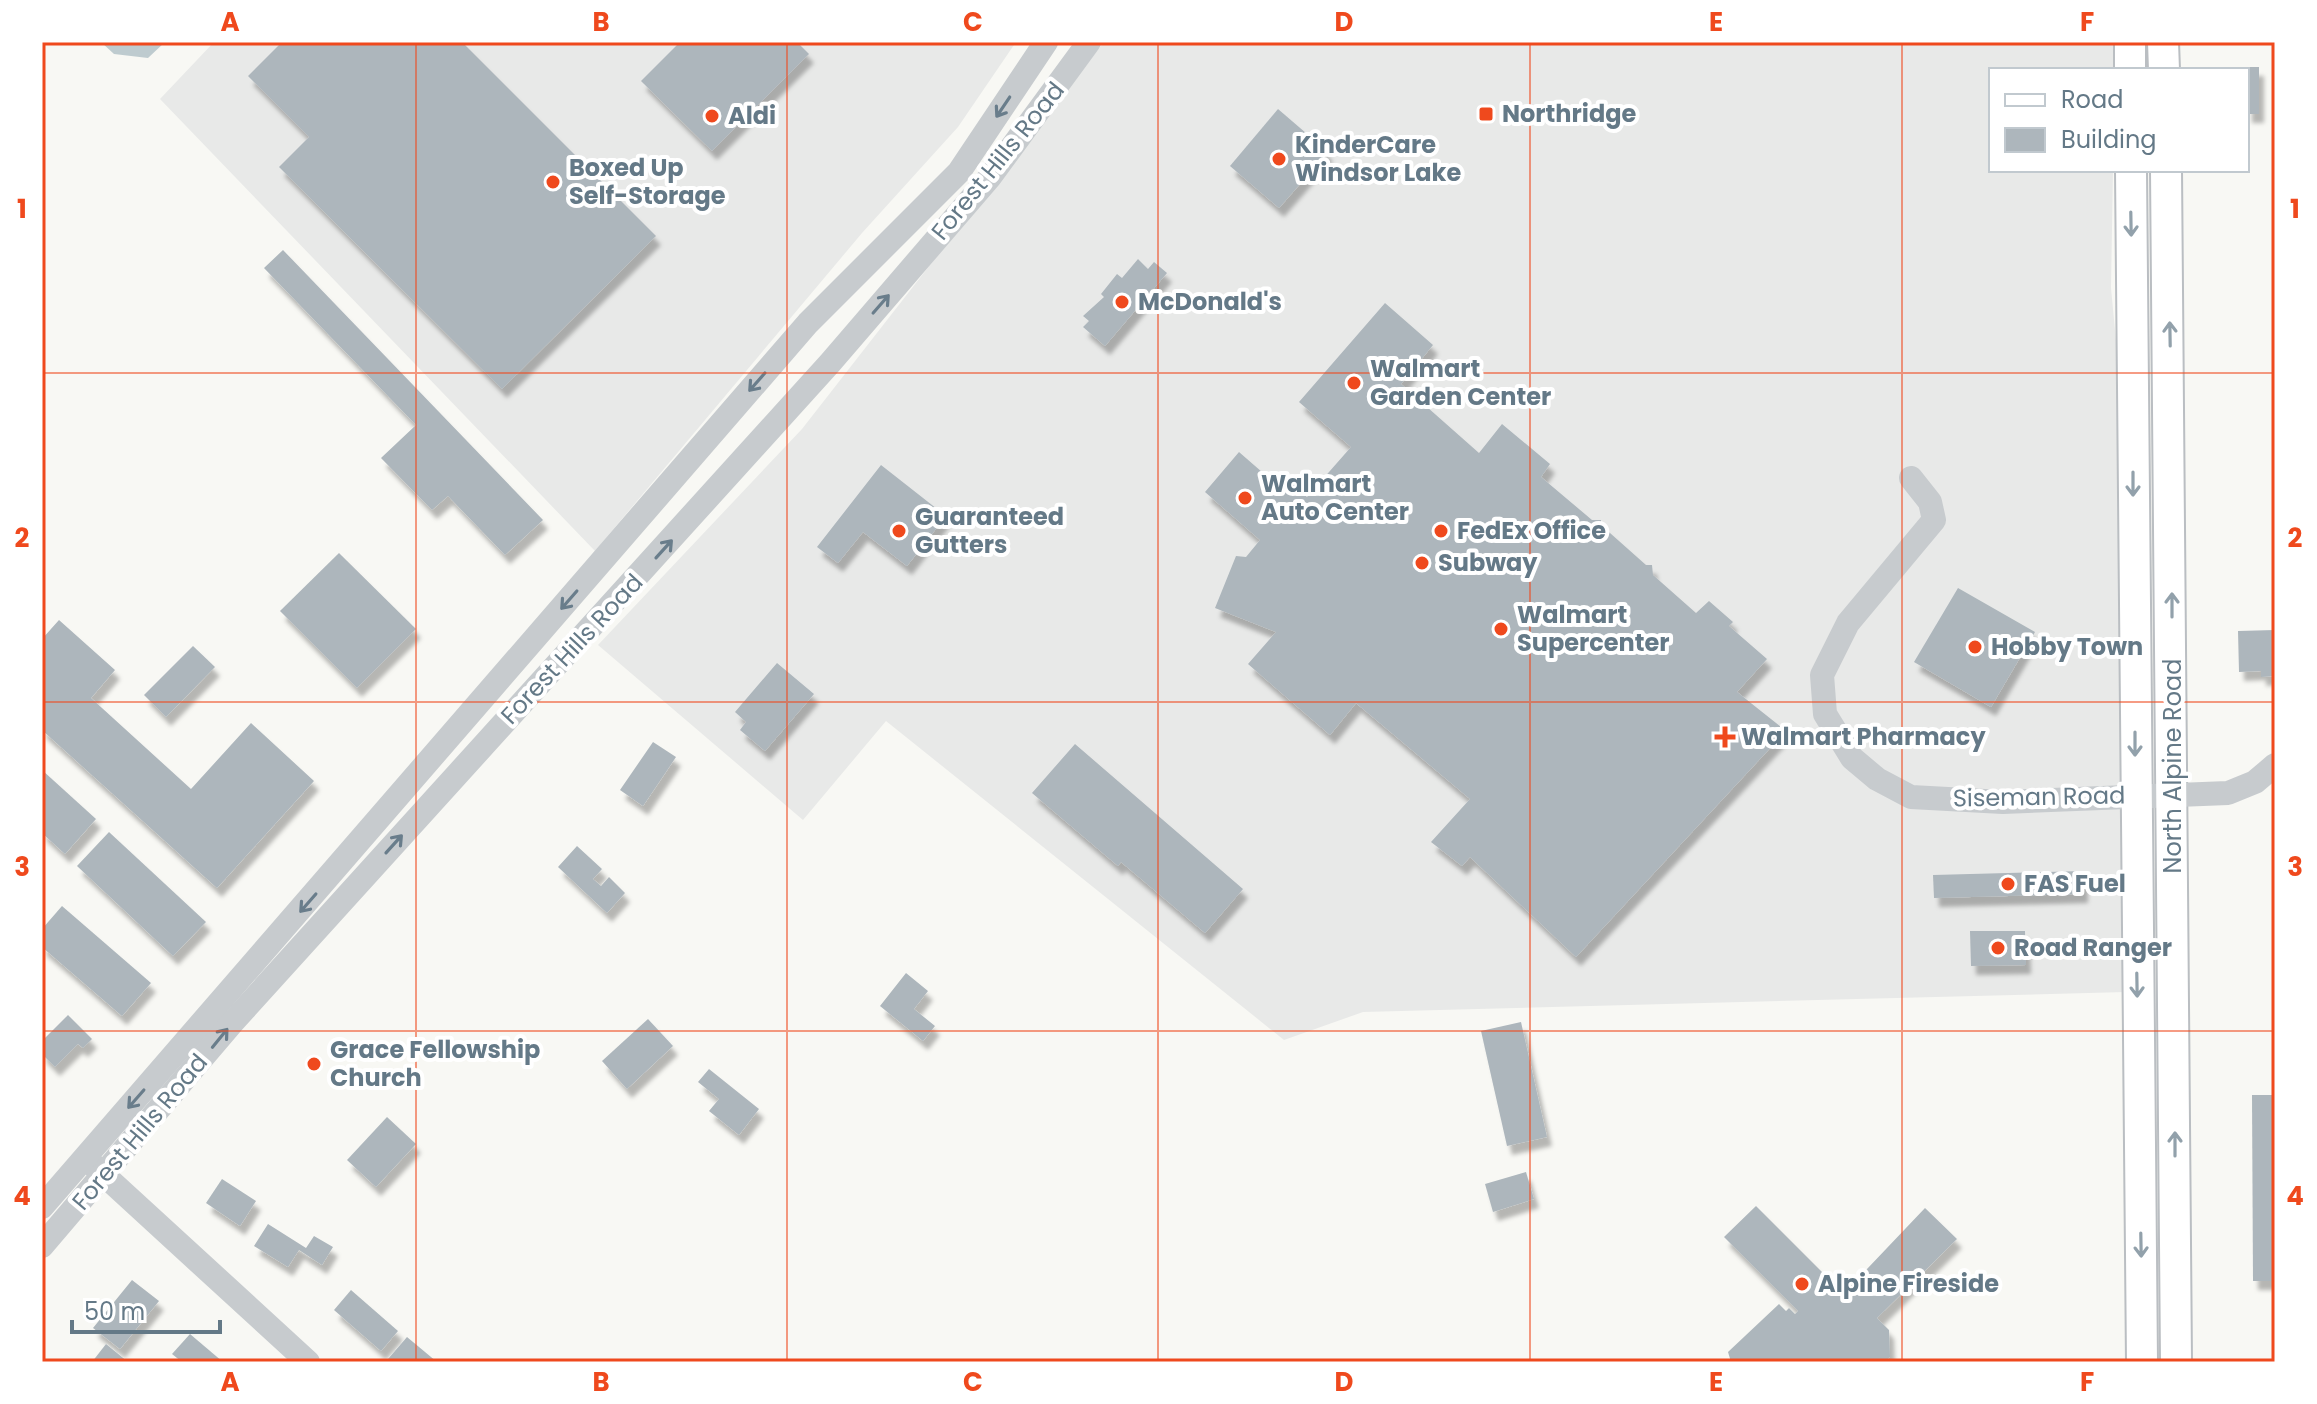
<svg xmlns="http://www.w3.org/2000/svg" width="2317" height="1404" font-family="Poppins,sans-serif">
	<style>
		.built { fill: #e8e9e8 }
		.water { fill: #becbcf }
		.building { fill: #adb6bc; filter: url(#shadow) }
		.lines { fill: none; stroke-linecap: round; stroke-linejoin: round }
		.major-casing { stroke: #babec2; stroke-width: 34 }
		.minor { stroke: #c7cbce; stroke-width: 24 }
		.major { stroke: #fff; stroke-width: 30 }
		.oneway { stroke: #697d8b }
		.oneway2 { stroke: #92a1ab }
		.grid { fill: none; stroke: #ef491d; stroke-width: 2; stroke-opacity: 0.55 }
		.poi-dot { fill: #ef491d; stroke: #fff; stroke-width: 3 }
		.labels { text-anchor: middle; stroke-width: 8; stroke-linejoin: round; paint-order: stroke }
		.poi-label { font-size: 24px; font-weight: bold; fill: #647987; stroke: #fff; text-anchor: start }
		.street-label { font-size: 24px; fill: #647987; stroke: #fff }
		.neatline { fill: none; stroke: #ef491d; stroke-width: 3 }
		.grid-label { font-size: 26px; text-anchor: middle; font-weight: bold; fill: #ef491d }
	</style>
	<defs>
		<filter id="shadow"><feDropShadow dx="5" dy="9" stdDeviation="2" flood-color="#0004"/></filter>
	</defs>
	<rect width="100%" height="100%" fill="#f8f8f4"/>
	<g class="built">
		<polygon points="214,42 1016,42 958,127 862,233 595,551 160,99"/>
		<polygon points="1104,42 2119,42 2119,70 1991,70 1991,170 2113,170 2111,288 2122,404 2126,992 1363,1012 1284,1040 886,721 803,820 598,645 802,429"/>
	</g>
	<polygon class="water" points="101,42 165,42 148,58 114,54"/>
	<g class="building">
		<polygon points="282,42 462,42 656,236 502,389 279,167 309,137 248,76"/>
		<polygon points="680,42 797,42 809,54 712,151 641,81"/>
		<polygon points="2229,67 2259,67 2259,114 2247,114 2247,70 2229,70"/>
		<polygon points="1278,109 1328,152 1279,208 1230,166"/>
		<polygon points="283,250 543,520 505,555 448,496 432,510 381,458 416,425 264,268"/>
		<polygon points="1138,259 1148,269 1154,262 1167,273 1105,346 1083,327 1089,321 1083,316 1104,297 1101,294 1117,274 1122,278"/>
		<polygon points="1385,303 1433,345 1401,384 1479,453 1502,424 1550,464 1541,477 1592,520 1601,520 1601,525 1646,565 1652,565 1653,575 1696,613 1709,601 1733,622 1729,626 1767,659 1737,692 1786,731 1576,957 1470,857 1462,866 1431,842 1470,799 1356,703 1330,735 1248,664 1276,632 1215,608 1236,556 1246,557 1260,540 1205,492 1239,452 1278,486 1285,478 1307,497 1351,447 1299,402"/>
		<polygon points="881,465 946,516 907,566 863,532 838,563 817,547"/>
		<polygon points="339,553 416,629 357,688 280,611"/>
		<polygon points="1958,588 2035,632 1991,707 1914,662"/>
		<polygon points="59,620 115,670 91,698 191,789 251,723 314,781 217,888 42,730 42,639"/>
		<polygon points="2275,630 2274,676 2261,677 2261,671 2239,672 2238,631"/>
		<polygon points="193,646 215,667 166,717 144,695"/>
		<polygon points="777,663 814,694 765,751 740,730 746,722 735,712"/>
		<polygon points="653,742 676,757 643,806 620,790"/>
		<polygon points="1075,744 1243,889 1205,933 1121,862 1118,866 1032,793"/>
		<polygon points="42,770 96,819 65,854 42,833"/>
		<polygon points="109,832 206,922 173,956 77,866"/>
		<polygon points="577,846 602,869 593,879 601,886 609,877 625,893 607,913 558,867"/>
		<polygon points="2083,871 2083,894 1934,898 1933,875"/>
		<polygon points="62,906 151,983 122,1016 42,947 42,929"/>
		<polygon points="1970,931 2025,931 2026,965 1971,966"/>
		<polygon points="906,973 928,991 914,1009 935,1026 923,1041 880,1006"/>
		<polygon points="68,1015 92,1039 83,1048 78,1044 55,1067 42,1054 42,1041"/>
		<polygon points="648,1019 673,1046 627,1089 602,1061"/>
		<polygon points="1521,1022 1547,1137 1507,1146 1481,1031"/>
		<polygon points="709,1069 759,1109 739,1135 709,1111 719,1099 698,1082"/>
		<polygon points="2252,1095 2275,1095 2275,1281 2253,1281"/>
		<polygon points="387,1117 416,1144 376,1187 347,1160"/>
		<polygon points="1526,1172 1534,1199 1493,1212 1485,1184"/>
		<polygon points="222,1179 256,1201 240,1226 206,1203"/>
		<polygon points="1756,1206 1836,1286 1841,1282 1848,1289 1925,1208 1957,1239 1877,1318 1889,1330 1890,1357 1885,1362 1731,1362 1728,1352 1779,1304 1786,1311 1789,1308 1795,1314 1798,1311 1724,1237"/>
		<polygon points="268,1224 306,1248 314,1236 333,1247 322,1265 299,1250 288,1267 254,1246"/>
		<polygon points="132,1280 159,1301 120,1349 93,1328"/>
		<polygon points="351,1290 398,1331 381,1351 334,1310"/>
		<polygon points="190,1334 223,1362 182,1362 172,1354"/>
		<polygon points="407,1337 437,1362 392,1362 388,1359"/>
		<polygon points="106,1344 128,1362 92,1362"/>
	</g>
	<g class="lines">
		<g class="major-casing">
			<g id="major">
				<polyline points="2163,42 2164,70"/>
				<polyline points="2130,70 2130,42"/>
				<polyline points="2131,170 2142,1362"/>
				<polyline points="2166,170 2176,1362"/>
			</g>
		</g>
		<g class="minor">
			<polyline points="1911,478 1930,502 1934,520 1848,623 1822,675 1825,714 1852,758 1877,779 1911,797 2003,802 2228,793 2255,782 2275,765"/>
			<polyline points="92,1164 308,1362"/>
			<polyline points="42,1207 808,323 959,172 1046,42"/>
			<polyline points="42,1246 232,1023 830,363 990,177 1089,42"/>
		</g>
		<use href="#major" class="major"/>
	</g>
	<defs><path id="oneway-shaft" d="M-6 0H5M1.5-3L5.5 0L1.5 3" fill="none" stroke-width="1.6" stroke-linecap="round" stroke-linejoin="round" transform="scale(2)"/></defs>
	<g class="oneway">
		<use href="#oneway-shaft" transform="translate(1003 107) rotate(124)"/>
		<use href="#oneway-shaft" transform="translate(881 304) rotate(-49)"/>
		<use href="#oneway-shaft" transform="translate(757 382) rotate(131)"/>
		<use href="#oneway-shaft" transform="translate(664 549) rotate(-48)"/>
		<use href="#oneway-shaft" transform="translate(569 600) rotate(131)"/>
		<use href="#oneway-shaft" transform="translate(394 844) rotate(-48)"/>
		<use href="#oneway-shaft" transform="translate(308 903) rotate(131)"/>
		<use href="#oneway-shaft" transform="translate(220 1038) rotate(-51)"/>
		<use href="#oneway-shaft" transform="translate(136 1099) rotate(131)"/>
	</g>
	<g class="oneway2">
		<use href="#oneway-shaft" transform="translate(2131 224) rotate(89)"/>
		<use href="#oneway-shaft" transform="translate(2170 334) rotate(-91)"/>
		<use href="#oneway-shaft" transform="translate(2133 484) rotate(90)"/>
		<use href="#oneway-shaft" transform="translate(2172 605) rotate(-90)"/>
		<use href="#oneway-shaft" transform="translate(2135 744) rotate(90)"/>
		<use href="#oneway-shaft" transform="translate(2137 985) rotate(89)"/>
		<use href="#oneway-shaft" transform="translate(2175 1144) rotate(-90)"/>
		<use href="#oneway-shaft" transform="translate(2141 1245) rotate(89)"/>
	</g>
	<path class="grid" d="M 416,42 L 416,1362M 787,42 L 787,1362M 1158,42 L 1158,1362M 1530,42 L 1530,1362M 1902,42 L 1902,1362M 42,373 L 2275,373M 42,702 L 2275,702M 42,1031 L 2275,1031"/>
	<g class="poi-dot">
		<rect x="1478" y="106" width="16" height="16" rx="4"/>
		<circle cx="712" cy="116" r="8"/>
		<circle cx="1279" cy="159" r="8"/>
		<circle cx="553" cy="182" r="8"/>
		<circle cx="1122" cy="302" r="8"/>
		<circle cx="1354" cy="383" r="8"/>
		<circle cx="1245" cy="498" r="8"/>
		<circle cx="899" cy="531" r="8"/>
		<circle cx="1441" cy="531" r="8"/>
		<circle cx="1422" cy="563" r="8"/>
		<circle cx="1501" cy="629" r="8"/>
		<circle cx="1975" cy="647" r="8"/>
		<path d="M1721 725h8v8h8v8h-8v8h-8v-8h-8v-8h8z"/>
		<circle cx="2008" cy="884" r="8"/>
		<circle cx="1998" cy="948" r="8"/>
		<circle cx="314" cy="1064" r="8"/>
		<circle cx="1802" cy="1284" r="8"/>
	</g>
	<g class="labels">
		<g class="poi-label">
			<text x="1502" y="122">Northridge</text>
			<text x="728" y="124">Aldi</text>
			<text x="1295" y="153">KinderCare<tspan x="1295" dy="28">Windsor Lake</tspan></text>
			<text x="569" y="176">Boxed Up<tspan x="569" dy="28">Self-Storage</tspan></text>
			<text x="1138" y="310">McDonald's</text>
			<text x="1370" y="377">Walmart<tspan x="1370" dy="28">Garden Center</tspan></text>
			<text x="1261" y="492">Walmart<tspan x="1261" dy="28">Auto Center</tspan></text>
			<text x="915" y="525">Guaranteed<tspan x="915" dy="28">Gutters</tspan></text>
			<text x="1457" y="539">FedEx Office</text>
			<text x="1438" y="571">Subway</text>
			<text x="1517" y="623">Walmart<tspan x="1517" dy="28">Supercenter</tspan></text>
			<text x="1991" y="655">Hobby Town</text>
			<text x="1741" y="745">Walmart Pharmacy</text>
			<text x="2024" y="892">FAS Fuel</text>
			<text x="2014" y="956">Road Ranger</text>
			<text x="330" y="1058">Grace Fellowship<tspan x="330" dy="28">Church</tspan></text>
			<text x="1818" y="1292">Alpine Fireside</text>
		</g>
		<g class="street-label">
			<text transform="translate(998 161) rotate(-51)" y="8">Forest Hills Road</text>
			<text transform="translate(572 649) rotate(-47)" y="8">Forest Hills Road</text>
			<text transform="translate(2173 766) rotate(-90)" y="8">North Alpine Road</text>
			<text transform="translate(2039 797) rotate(-1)" y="8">Siseman Road</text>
			<text transform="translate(140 1132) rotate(-50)" y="8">Forest Hills Road</text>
		</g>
	</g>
	<rect width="2317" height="1404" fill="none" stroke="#ffffff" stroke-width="88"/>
	<rect x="1989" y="68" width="260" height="104" fill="#ffffff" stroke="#c1c9cf" stroke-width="2"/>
	<rect x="2005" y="94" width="40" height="12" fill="#ffffff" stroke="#c1c9cf" stroke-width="2"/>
	<text x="2061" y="108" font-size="24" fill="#647987">Road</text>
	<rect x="2005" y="128" width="40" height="24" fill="#adb6bc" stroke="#c1c9cf" stroke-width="2"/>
	<text x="2061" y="148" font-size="24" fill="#647987">Building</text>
	<path d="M72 1320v12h148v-12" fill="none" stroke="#647987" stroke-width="4"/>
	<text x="84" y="1320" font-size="24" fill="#647987" stroke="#ffffff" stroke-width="6" paint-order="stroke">50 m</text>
	<rect x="44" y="44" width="2229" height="1316" class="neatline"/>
	<g class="grid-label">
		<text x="230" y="31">A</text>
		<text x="601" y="31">B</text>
		<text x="973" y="31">C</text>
		<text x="1344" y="31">D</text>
		<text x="1716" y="31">E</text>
		<text x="2087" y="31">F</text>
		<text x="22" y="218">1</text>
		<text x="2295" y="218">1</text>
		<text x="22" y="547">2</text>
		<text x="2295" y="547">2</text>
		<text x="22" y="876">3</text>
		<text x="2295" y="876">3</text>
		<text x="22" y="1205">4</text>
		<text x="2295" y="1205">4</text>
		<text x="230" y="1391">A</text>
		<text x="601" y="1391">B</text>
		<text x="973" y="1391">C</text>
		<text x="1344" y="1391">D</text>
		<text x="1716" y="1391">E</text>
		<text x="2087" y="1391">F</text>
	</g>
</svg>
